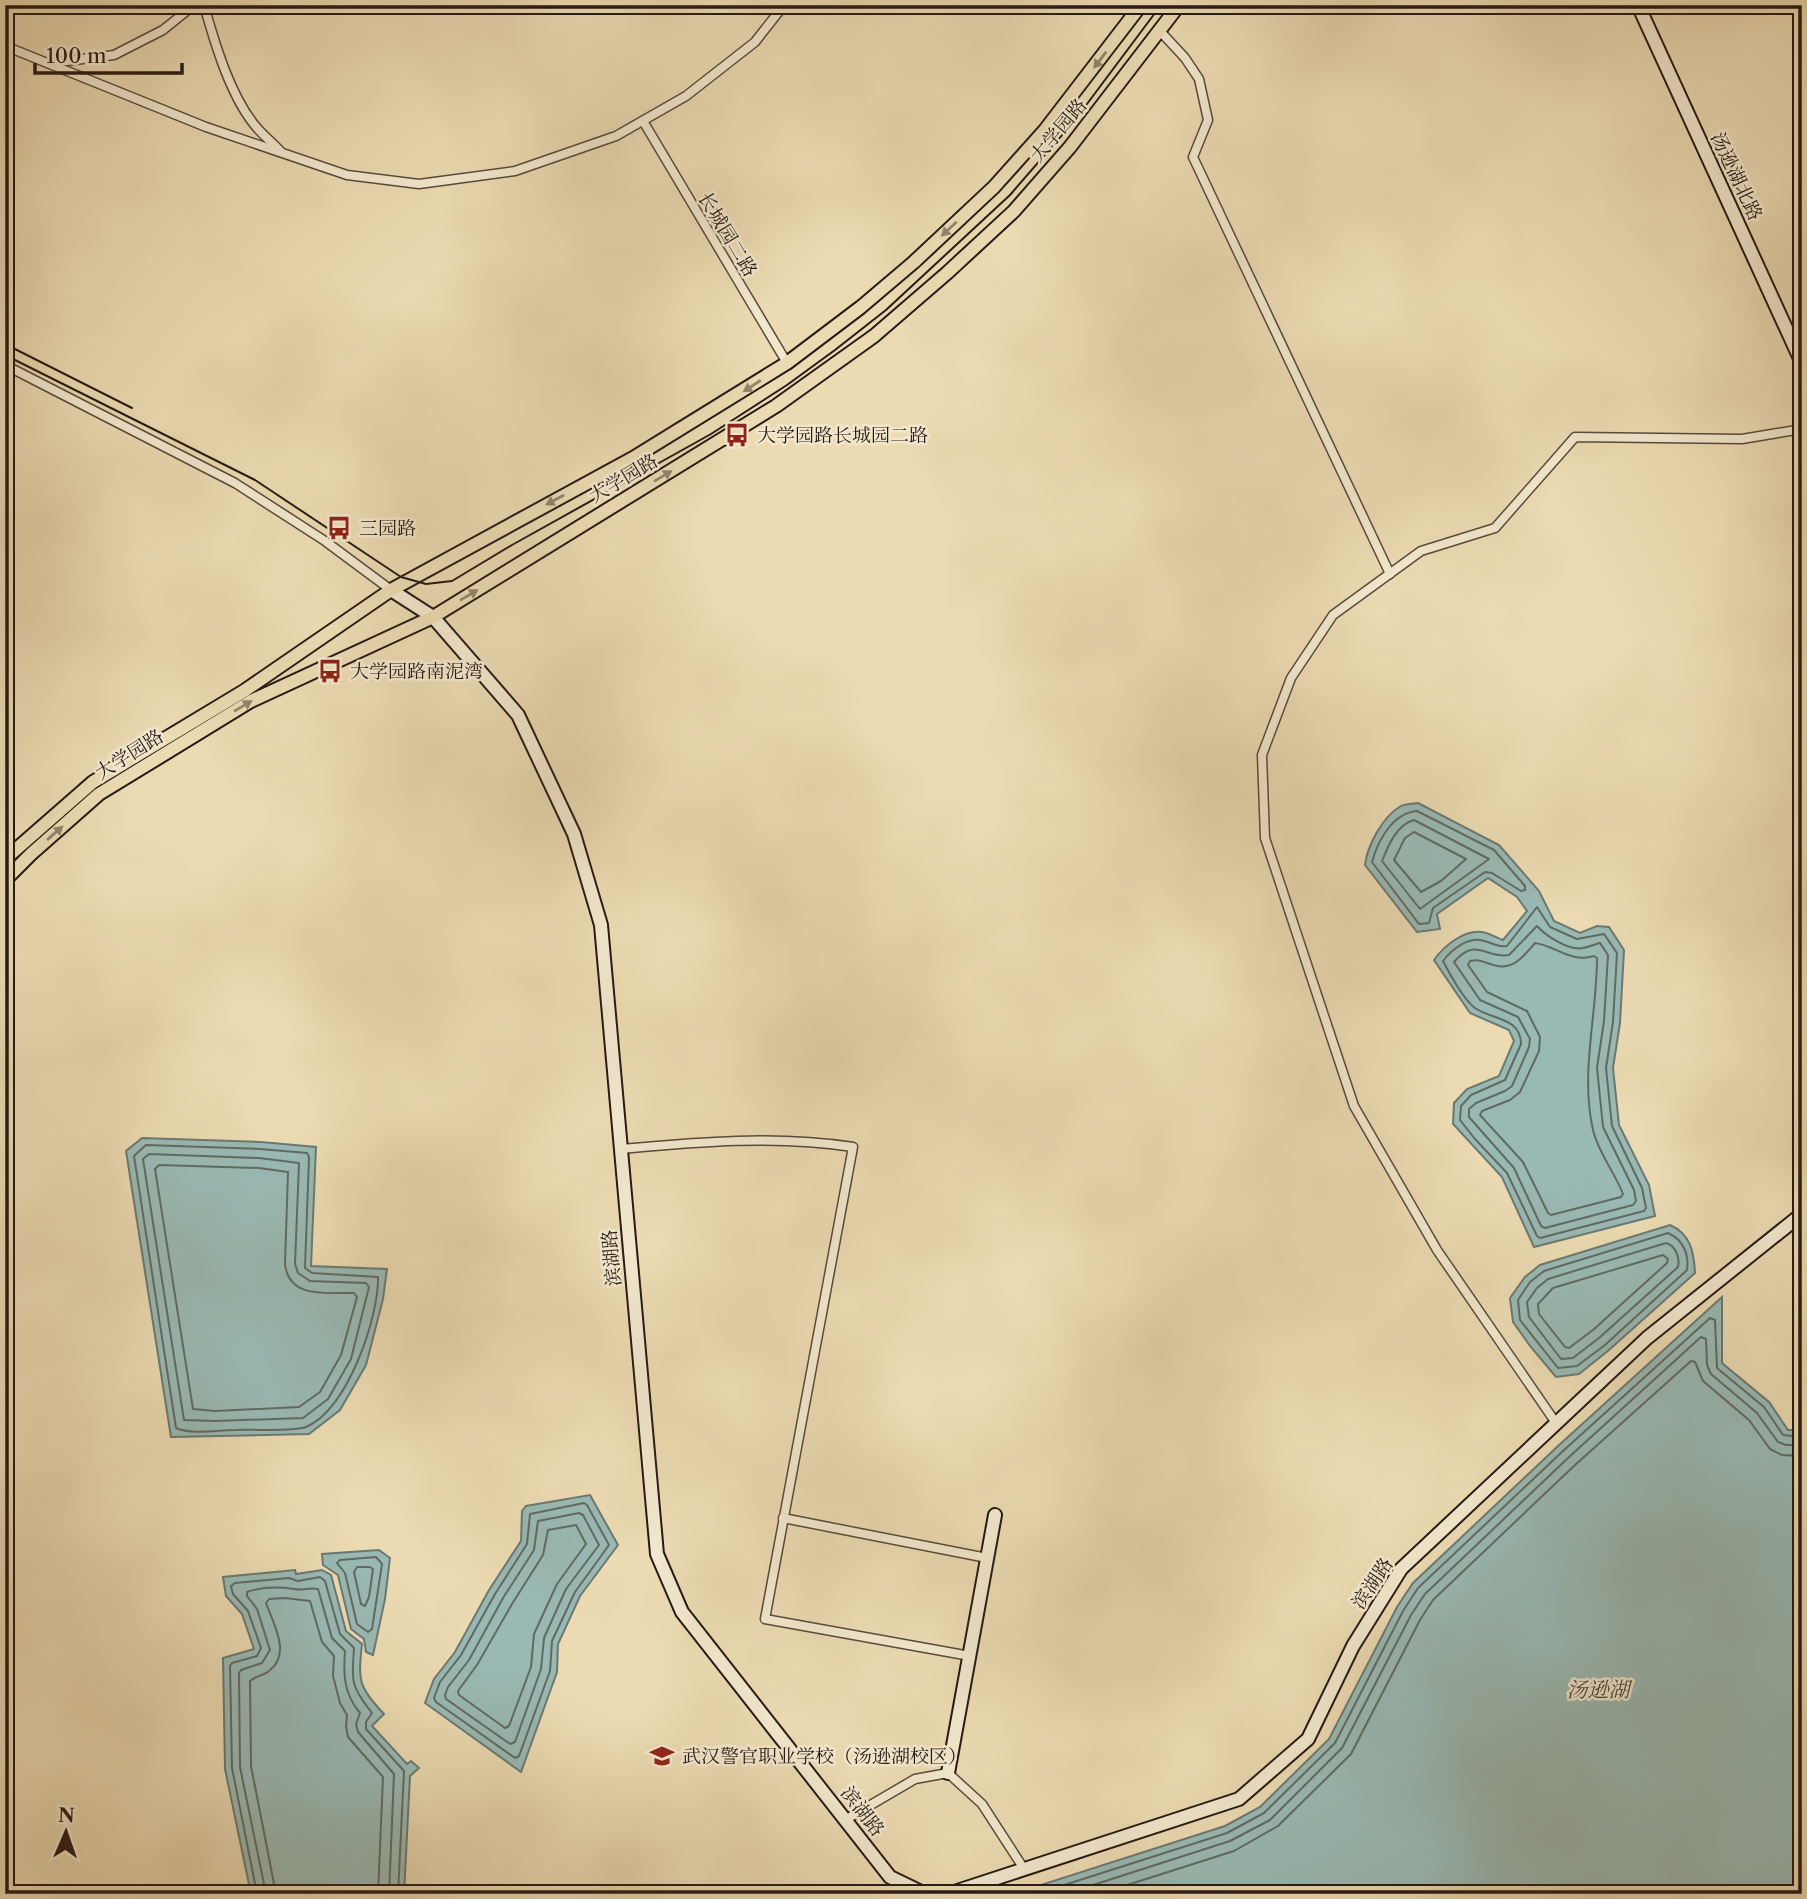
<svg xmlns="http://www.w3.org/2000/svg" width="1807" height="1899" font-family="'Libre Caslon Text','Noto Serif SC',serif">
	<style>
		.water { fill: #99b9b3; stroke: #6b7973; stroke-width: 2 }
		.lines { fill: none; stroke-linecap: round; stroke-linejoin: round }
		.shore { stroke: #606a64; stroke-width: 2 }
		.street-casing { stroke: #584a3c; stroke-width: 11 }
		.secondary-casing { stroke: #271a14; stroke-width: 16 }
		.primary-casing { stroke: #271a14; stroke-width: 16 }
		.street { stroke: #f2e7cd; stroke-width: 8 }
		.secondary { stroke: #f2e7cd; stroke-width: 12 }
		.primary { stroke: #ebdab2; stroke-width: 12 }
		.tram { stroke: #271a14; stroke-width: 2 }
		.oneway { fill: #93846b }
		.labels { text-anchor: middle; stroke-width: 5; stroke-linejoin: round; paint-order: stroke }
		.street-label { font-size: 19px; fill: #271a14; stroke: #f2e7cd }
		.poi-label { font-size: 19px; fill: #271a14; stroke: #f2e7cd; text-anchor: start }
		.water-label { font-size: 21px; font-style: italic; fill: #494a44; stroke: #f2e7cd }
	</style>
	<rect width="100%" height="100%" fill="#ebdab2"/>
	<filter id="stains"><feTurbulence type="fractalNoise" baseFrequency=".00286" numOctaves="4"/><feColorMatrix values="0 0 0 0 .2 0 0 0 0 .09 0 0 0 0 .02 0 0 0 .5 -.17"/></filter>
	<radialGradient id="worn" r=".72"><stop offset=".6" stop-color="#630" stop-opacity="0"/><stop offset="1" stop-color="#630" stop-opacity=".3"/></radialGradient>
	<g class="water">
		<path d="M 1418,803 L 1499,845 L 1539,891 L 1554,921 L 1580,933 L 1597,926 L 1609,927 L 1624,950 L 1620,1023 L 1613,1068 L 1619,1125 L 1649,1185 L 1655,1216 L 1534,1247 L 1502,1177 L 1453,1124 L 1454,1103 L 1467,1089 L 1499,1076 L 1514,1041 L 1509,1030 L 1470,1013 L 1434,960 C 1444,946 1463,930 1482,932 C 1489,933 1497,938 1503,940 L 1527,911 L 1517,897 L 1488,878 L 1437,914 L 1440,929 L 1417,932 L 1365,865 C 1367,846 1383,816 1401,806 C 1405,804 1413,804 1418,803 Z"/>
		<polygon points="142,1138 261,1142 316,1147 311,1266 387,1269 383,1299 366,1365 340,1410 309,1434 171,1437 126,1151"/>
		<path d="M 1670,1225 C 1691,1234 1694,1253 1695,1273 L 1609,1350 L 1579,1374 L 1556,1377 L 1530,1346 L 1513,1322 L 1510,1298 L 1525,1277 L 1540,1265 Z"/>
		<polygon points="1722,1297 1722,1363 1769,1402 1788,1430 1802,1430 1802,1894 1013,1894 1225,1826 1260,1807 1329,1739 1397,1607 1413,1583 1558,1446"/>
		<polygon points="590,1495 618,1545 580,1596 558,1644 557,1672 521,1772 425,1703 434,1679 455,1652 489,1590 521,1541 522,1511 526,1506"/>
		<polygon points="379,1550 390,1558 385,1599 373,1655 366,1652 364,1639 351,1629 338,1575 323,1565 322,1554"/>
		<path d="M 295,1570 L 296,1574 L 322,1570 L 331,1575 L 346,1631 L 362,1644 C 358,1680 358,1687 384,1714 L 372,1726 L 407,1764 L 411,1761 L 419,1768 L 410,1776 L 404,1894 L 251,1894 L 225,1769 L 223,1658 L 254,1649 L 242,1614 L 226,1596 L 223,1577 Z"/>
	</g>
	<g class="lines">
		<g class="shore">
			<path d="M 1417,811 L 1494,850 L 1525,886 L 1525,890 L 1521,891 L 1492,873 L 1485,872 L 1433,908 L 1429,923 L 1419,924 L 1372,862 C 1378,840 1393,813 1417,811 Z"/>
			<path d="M 1414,820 L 1489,859 L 1420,909 L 1382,861 C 1388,846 1397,824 1414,820 Z"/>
			<polygon points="1414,832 1466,859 1441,881 1421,892 1394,860 1405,838"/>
			<path d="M 1537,907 L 1550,927 L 1577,939 L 1604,934 L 1617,953 L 1613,1022 L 1606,1068 L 1612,1126 L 1642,1188 L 1646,1208 L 1644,1211 L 1540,1238 L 1537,1236 L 1507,1173 L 1475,1139 L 1460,1120 L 1461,1106 L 1471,1095 L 1505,1080 L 1521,1044 C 1521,1017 1492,1020 1475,1008 C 1464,1000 1449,973 1443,961 C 1452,949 1469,936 1484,941 C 1493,943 1499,948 1507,946 Z"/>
			<path d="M 1537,926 C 1546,936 1569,951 1583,948 C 1589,947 1595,944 1600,943 L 1608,955 L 1604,1021 L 1597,1068 L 1603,1127 L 1634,1190 L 1636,1201 L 1633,1205 L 1545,1228 L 1541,1226 L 1514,1168 L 1469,1117 L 1469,1109 L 1476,1103 L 1505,1091 L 1512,1086 L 1529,1047 L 1530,1039 L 1518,1017 L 1480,1000 L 1454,962 C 1476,936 1486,959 1509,955 Z"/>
			<path d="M 1535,943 C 1556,946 1571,963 1594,956 L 1597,958 C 1597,1016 1580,1072 1593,1130 C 1598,1152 1615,1173 1623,1194 L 1621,1197 L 1551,1215 L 1548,1213 L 1523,1162 L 1480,1115 L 1482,1111 L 1510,1100 L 1520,1092 L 1539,1051 L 1540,1037 L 1527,1011 L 1487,992 L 1468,965 L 1470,961 C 1480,959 1484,962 1493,965 C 1513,971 1523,957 1535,943 Z"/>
			<path d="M 146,1145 L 260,1149 L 307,1153 L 309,1157 L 305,1268 L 312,1273 L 378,1277 C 379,1317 347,1411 306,1427 C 292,1432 252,1429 235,1430 C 218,1430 192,1435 176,1428 L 134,1156 Z"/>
			<polygon points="149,1154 259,1158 299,1163 295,1264 298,1273 310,1281 366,1283 369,1287 351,1359 328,1399 303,1418 215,1421 184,1420 143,1159"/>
			<path d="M 159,1165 L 259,1168 L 288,1172 L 285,1264 C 289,1300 328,1292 354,1293 L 357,1297 L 341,1355 L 320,1392 L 299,1407 L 215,1411 L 193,1409 L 155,1169 Z"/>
			<path d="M 1668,1233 C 1684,1240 1689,1255 1687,1270 L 1605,1345 L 1577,1366 L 1558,1368 L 1520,1320 L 1518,1300 L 1530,1282 L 1544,1271 Z"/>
			<path d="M 1666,1243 C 1676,1246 1680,1258 1678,1267 L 1599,1338 L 1573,1358 L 1561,1359 L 1529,1317 L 1527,1302 L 1537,1288 L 1548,1279 Z"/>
			<polygon points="1663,1255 1668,1259 1667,1263 1593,1330 1569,1348 1565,1347 1539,1314 1538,1304 1553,1288"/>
			<polygon points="584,1503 587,1505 609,1545 575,1592 552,1641 550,1671 519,1756 515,1758 436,1702 434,1698 440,1682 461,1655 495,1594 527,1544 530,1514"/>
			<polygon points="579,1513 583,1515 599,1545 566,1589 544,1638 541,1669 515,1742 510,1744 446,1699 445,1695 448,1687 469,1660 503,1598 534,1550 538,1521"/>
			<polygon points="576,1525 586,1544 557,1584 534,1634 531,1667 509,1726 505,1728 459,1695 458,1691 477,1665 512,1604 543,1555 548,1530"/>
			<polygon points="376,1557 382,1564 372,1629 368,1632 357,1624 345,1573 337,1563 340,1560"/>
			<polygon points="357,1567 370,1567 373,1569 369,1597 365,1606 361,1604 354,1572"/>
			<path d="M 257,1894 L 232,1768 L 230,1666 L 232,1663 L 257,1656 L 261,1648 L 248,1611 L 233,1594 L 231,1586 L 235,1583 L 289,1578 L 298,1581 L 320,1577 L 325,1581 L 340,1634 L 354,1648 C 352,1682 350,1685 372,1713 L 366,1722 L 366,1729 L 404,1771 L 398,1894"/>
			<path d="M 266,1894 L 240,1767 L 239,1673 L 241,1670 L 262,1663 L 270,1650 L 257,1609 L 247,1596 L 247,1592 C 261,1587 280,1587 294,1589 C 303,1591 310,1587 318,1589 L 332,1638 L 345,1651 C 343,1675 344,1694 360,1713 L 356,1724 L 358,1732 L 394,1774 L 389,1894"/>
			<path d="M 276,1894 L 251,1766 L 250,1681 C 255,1676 263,1676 269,1671 C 292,1654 273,1623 266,1603 L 269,1599 L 285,1598 L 310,1601 L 322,1642 L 334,1656 L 333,1676 L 340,1703 L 347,1715 L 346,1726 L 348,1737 L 383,1777 L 378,1894"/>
			<polyline points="1036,1894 1227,1833 1264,1813 1335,1743 1403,1611 1418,1588 1563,1451 1710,1318 1715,1320 1717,1368 1764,1407 1783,1435 1802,1437"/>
			<polyline points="1065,1894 1230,1841 1270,1820 1342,1748 1411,1615 1425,1594 1568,1458 1701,1337 1706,1339 1707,1365 1711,1374 1757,1413 1778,1442 1786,1445 1802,1445"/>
			<polyline points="1099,1894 1234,1851 1278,1826 1351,1754 1420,1620 1433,1600 1575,1465 1691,1361 1695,1362 1703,1381 1749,1420 1770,1449 1782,1455 1802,1456"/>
		</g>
		<g class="street-casing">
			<g id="street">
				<path d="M 204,5 C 215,44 231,99 258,129 C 265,137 274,144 281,152"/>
				<polyline points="1160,31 1185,58 1199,79 1208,120 1193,157 1390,574"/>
				<polyline points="5,46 206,127 347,175 419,184 515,171 616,136 686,96 755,42 784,5"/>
				<polyline points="51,63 114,55 163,30 194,5"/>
				<polyline points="643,121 787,363"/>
				<polyline points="5,365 235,483 325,541 391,590"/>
				<path d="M 621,1149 C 698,1142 776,1135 853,1147 L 765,1619 L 970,1656"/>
				<polyline points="1556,1423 1437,1250 1354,1106 1265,838 1262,755 1291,678 1333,615 1421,551 1495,528 1575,437 1742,439 1802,429"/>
				<polyline points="783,1518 987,1558"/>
				<polyline points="845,1820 915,1779 948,1773 982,1804 1024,1869"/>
			</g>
		</g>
		<g class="secondary-casing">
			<g id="secondary">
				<polyline points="1638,5 1802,363"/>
				<polyline points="391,590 433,617 518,715 574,834 601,925 657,1554 682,1612 890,1877 925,1894"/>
				<polyline points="948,1773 995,1515"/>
				<polyline points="948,1894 1239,1799 1308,1739 1353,1646 1401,1569 1647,1338 1802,1214"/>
			</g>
		</g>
		<g class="primary-casing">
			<g id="primary">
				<polyline points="5,859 93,782 244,691 391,590 633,458 787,363 861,307 914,262 994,187 1045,130 1141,5"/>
				<polyline points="5,880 31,854 99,794 251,701 433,617 776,406 874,336 947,273 1014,211 1070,147 1179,5"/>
			</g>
		</g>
		<use href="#street" class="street"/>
		<use href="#secondary" class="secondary"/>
		<use href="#primary" class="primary"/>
		<g class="tram">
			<polyline points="5,344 132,408"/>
			<polyline points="5,355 255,480 401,577 426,584 452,581 512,545 711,434 787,385 835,350 886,310 1010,195 1075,120 1161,5"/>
		</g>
	</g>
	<defs><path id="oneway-solid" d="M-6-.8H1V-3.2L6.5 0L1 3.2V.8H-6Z" transform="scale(1.75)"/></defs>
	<g class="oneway">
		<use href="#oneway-solid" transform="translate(1100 60) rotate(127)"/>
		<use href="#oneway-solid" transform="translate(949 229) rotate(137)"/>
		<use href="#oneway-solid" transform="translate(752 386) rotate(147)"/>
		<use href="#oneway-solid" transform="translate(663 476) rotate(-31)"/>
		<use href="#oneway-solid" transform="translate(555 500) rotate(152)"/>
		<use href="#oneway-solid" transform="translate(469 595) rotate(-31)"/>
		<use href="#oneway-solid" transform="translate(243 706) rotate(-31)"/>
		<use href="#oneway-solid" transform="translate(55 833) rotate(-41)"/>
	</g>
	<defs>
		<g id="bus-bare" transform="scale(1.89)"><path d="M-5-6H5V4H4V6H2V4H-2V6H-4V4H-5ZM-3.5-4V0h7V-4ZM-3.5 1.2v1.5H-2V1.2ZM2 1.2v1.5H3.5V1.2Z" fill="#8f2418" stroke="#f2e7cd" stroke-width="2.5" paint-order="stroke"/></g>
		<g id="university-bare" transform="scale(1.89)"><path d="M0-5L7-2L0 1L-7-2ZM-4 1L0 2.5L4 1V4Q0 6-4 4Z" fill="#8f2418" stroke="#f2e7cd" stroke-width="2.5" paint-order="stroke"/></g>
	</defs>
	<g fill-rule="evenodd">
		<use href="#bus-bare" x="737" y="435"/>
		<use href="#bus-bare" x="339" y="528"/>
		<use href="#bus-bare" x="330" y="671"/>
		<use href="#university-bare" x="662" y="1756"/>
	</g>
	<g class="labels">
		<g class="street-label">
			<text transform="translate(1058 130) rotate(-50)" y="7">大学园路</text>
			<text transform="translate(1737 176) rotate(65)" y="7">汤逊湖北路</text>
			<text transform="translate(728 234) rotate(59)" y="7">长城园二路</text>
			<text transform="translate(623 478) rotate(-31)" y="7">大学园路</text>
			<text transform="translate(129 754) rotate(-32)" y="7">大学园路</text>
			<text transform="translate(611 1258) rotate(-95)" y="7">滨湖路</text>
			<text transform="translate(1372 1583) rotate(-56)" y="7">滨湖路</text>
			<text transform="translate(863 1811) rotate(52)" y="7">滨湖路</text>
		</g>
		<g class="poi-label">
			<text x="757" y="442">大学园路长城园二路</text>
			<text x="359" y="535">三园路</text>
			<text x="350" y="678">大学园路南泥湾</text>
			<text x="682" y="1763">武汉警官职业学校（汤逊湖校区）</text>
		</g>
		<g class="water-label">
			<text x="1598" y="1697">汤逊湖</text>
		</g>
	</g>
	<rect width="1807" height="1899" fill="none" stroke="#ebdab2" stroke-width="28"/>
	<rect x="7" y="7" width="1793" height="1885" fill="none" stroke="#271a14" stroke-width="3.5"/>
	<rect x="14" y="14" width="1779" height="1871" fill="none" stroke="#271a14" stroke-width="2"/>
	<g transform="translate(66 1832) rotate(2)" stroke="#f2e7cd" stroke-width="5" paint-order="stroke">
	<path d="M0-5L12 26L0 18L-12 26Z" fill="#271a14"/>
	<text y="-10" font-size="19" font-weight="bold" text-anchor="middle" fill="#271a14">N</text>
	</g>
	<path d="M35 63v10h147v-10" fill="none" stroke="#271a14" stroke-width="3.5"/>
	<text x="46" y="63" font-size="21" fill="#271a14" stroke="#f2e7cd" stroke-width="5" paint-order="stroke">100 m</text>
	<rect width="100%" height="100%" filter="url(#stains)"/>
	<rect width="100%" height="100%" fill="url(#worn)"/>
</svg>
